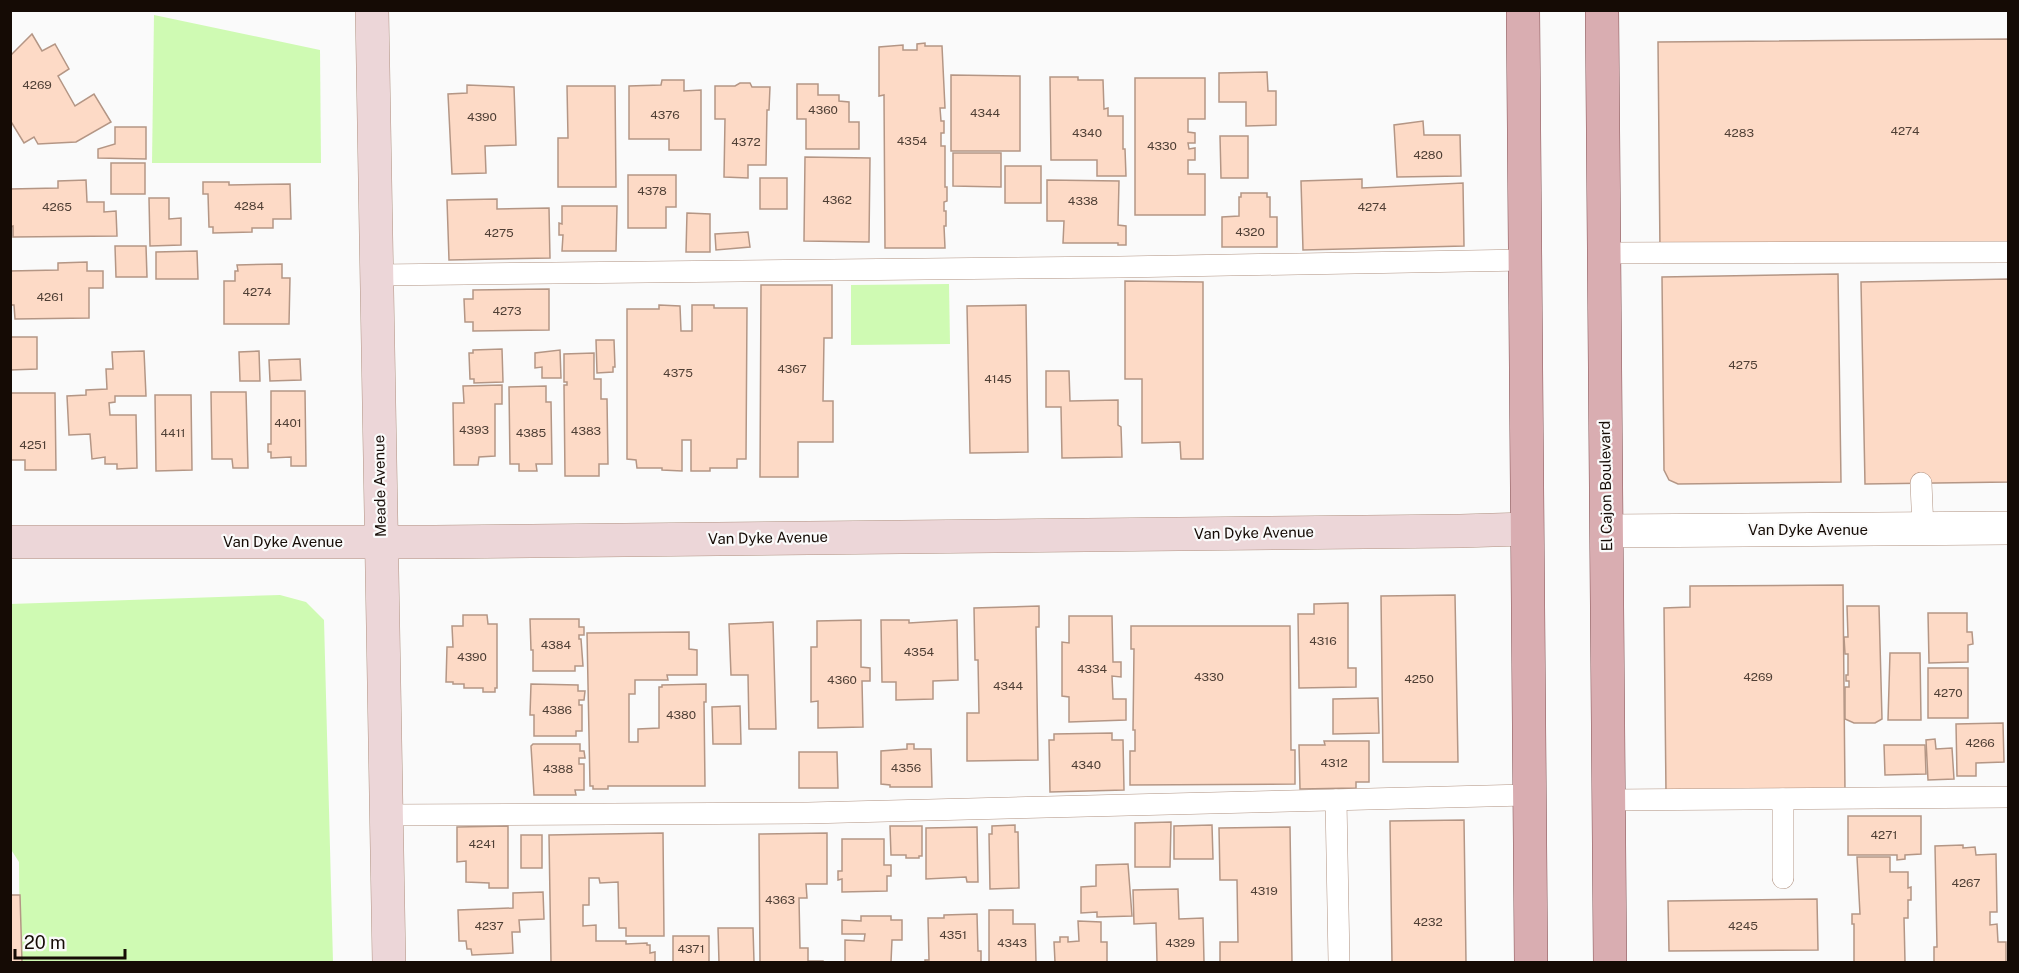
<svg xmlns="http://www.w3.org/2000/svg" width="2019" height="973" font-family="'Public Sans',sans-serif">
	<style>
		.green { fill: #cffab3 }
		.building { fill: #fddac6; stroke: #b49685; stroke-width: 1.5 }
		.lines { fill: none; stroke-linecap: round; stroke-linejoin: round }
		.lane-casing { stroke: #b19382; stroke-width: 22 }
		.street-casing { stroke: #b19382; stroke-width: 34 }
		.secondary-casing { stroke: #b19382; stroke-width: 34 }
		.primary-casing { stroke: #845153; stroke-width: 34 }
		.lane { stroke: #fff; stroke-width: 21 }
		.street { stroke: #fff; stroke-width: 33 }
		.secondary { stroke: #ecd6d8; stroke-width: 33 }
		.primary { stroke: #d9adb1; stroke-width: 33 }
		.labels { text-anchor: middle; stroke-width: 4.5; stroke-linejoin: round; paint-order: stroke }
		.number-label { font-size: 12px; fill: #4f3f35 }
		.street-label { font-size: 15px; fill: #150b05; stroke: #fafafa }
	</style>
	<rect width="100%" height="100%" fill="#fafafa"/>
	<g class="green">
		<polygon points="154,15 320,50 321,163 152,163"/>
		<polygon points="949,284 950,344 851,345 851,285"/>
		<polygon points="280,595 306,602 324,620 333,962 20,962 19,862 10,848 10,604"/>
	</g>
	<g class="building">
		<polygon points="32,34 42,51 55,44 69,69 58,76 75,106 94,94 111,122 76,142 38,144 34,137 24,143 10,120 10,56"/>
		<polygon points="2008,39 2008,243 1660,251 1658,42"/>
		<polygon points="925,43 925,46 942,46 945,108 940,108 941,121 944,121 944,133 941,133 941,146 945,146 945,187 947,187 947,201 944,202 944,211 946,211 946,226 944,226 945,248 885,248 884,95 879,96 879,47 903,45 903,50 917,50 917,44"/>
		<polygon points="1267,72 1268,91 1276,91 1276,125 1246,126 1246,102 1219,102 1219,73"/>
		<polygon points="951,75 1020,76 1020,151 951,151"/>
		<polygon points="1050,77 1078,77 1078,80 1103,80 1104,109 1108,108 1108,116 1123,116 1123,149 1125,149 1126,176 1097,176 1097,160 1051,160"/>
		<polygon points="1135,78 1205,78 1205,119 1188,119 1188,132 1195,133 1195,143 1188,143 1189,149 1195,148 1195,160 1188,160 1188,174 1205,174 1205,215 1135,215"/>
		<polygon points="662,80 684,80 684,91 701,90 701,150 669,150 669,139 629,139 629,86 661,85"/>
		<polygon points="740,83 750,83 752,87 770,87 769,110 767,110 766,165 748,165 748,178 724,177 725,119 715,119 715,86 735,86"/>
		<polygon points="797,84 818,84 818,95 839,95 839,101 849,102 849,122 859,122 859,149 806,149 806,119 797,119"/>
		<polygon points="467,85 514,87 516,145 485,146 486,173 452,174 448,94 467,93"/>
		<polygon points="567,86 615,86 616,187 558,187 558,138 568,138"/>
		<polygon points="1423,121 1424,135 1460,135 1461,176 1397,177 1394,125"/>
		<polygon points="115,127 146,127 146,159 98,158 98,149 115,144"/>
		<polygon points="1220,136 1248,136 1248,178 1221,178"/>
		<polygon points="953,153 1001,153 1001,187 953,186"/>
		<polygon points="805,157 870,158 869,242 804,241"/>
		<rect x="111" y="163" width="34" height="31"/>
		<rect x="1005" y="166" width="36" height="37"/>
		<polygon points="628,175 676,175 676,207 666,207 666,228 628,228"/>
		<rect x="760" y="178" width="27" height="31"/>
		<polygon points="1362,179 1362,188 1463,183 1464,246 1303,250 1301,181"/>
		<polygon points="86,180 87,202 104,202 104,212 116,211 117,236 13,237 13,226 10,227 10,189 58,188 58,181"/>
		<polygon points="1047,180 1119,181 1118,225 1126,226 1126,245 1118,245 1118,243 1063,243 1064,221 1047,221"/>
		<polygon points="203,182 229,182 229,185 290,184 291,219 273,219 273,228 252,228 252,232 213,233 213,227 209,227 208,194 203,194"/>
		<polygon points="1241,193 1267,193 1267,197 1270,197 1270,217 1277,217 1277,247 1222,247 1222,217 1239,216 1239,197 1241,197"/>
		<polygon points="149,198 169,198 169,219 181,218 181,245 150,246"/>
		<polygon points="497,199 497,209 549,208 550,258 449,260 447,200"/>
		<polygon points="562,206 617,206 616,251 562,251 563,235 559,235 559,223 562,224"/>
		<polygon points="687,213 710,214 710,252 686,252"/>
		<polygon points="748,232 750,247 716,250 715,234"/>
		<polygon points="115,246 146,246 147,277 116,277"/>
		<polygon points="197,251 198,279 156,279 156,252"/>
		<polygon points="87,262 87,271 103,271 103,288 89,288 89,318 15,319 14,305 10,305 10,271 58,270 58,263"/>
		<polygon points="282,264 282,278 290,278 289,324 224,324 224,281 235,281 235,271 238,271 237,265"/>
		<polygon points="1838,274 1841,482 1678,484 1669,480 1664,470 1662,277"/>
		<polygon points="2008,279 2008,482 1865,484 1861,282"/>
		<polygon points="1125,281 1203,282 1203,459 1181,459 1180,442 1142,443 1142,379 1125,379"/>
		<polygon points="761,285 832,285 832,338 824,338 823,401 833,401 833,442 798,442 798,477 760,477"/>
		<polygon points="549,289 549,330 473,331 473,322 465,322 464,299 473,299 473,290"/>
		<polygon points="659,305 680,306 681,331 692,331 692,305 714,305 714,308 747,308 746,459 737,459 737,468 710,468 710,471 691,471 691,440 682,440 682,471 662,470 662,468 637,468 636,460 627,459 627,309 659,309"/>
		<polygon points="1026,305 1028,452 970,453 967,306"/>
		<polygon points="10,337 37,337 37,369 10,370"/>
		<polygon points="596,340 614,340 615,367 613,367 613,372 597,373"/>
		<polygon points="502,349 503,382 474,383 474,379 470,379 469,353 473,353 473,350"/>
		<polygon points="560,350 561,378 542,378 542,367 535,368 535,353"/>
		<polygon points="144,351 146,396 115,396 115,402 109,403 110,415 136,415 137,468 117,469 117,464 105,464 105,457 92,459 90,434 69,435 67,396 86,395 86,390 107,389 106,369 113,369 112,352"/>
		<polygon points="259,351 260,381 240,381 239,352"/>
		<polygon points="594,353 594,379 601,379 601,399 607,399 608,464 599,464 599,476 565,476 564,385 567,385 567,382 564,382 564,354"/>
		<polygon points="300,359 301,380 270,381 269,360"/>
		<polygon points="1046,371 1069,371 1070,401 1118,400 1118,425 1121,427 1122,457 1062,458 1061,407 1046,407"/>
		<polygon points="502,385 502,404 495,404 495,456 479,457 478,465 454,465 453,403 464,403 463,386"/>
		<polygon points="546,386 546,402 551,402 552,464 536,464 537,471 519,471 519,464 510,464 509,387"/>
		<polygon points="271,391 305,391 306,466 291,466 291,457 271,458 271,452 268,452 268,444 271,444"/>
		<polygon points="211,392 246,392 248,468 233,468 232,459 212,459"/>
		<polygon points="10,393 55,393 56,470 25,470 25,460 10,460"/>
		<polygon points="155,395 191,395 192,470 156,471"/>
		<polygon points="1843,585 1845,792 1666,793 1664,608 1690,607 1690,586"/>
		<polygon points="1455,595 1458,762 1383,762 1381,596"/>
		<polygon points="1348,603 1348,668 1356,668 1356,687 1299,688 1298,614 1314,614 1314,604"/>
		<polygon points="1039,606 1039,627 1036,627 1038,760 967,761 967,713 979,713 978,660 975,660 974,608"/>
		<polygon points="1847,606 1879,606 1882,719 1875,723 1854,723 1845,719 1845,687 1849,687 1849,681 1846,681 1846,675 1848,675 1848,654 1845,654 1844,637 1848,637"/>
		<polygon points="1928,613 1967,613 1967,632 1972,632 1973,644 1968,645 1968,662 1929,663"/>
		<polygon points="463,615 487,615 488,624 497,624 497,688 495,688 495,692 483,692 483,688 464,688 464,684 453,684 453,682 446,682 447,647 453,647 452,626 463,626"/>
		<polygon points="1069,616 1112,616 1113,662 1121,662 1121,677 1112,676 1113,699 1126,699 1126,720 1069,722 1069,697 1062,696 1062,642 1069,643"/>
		<polygon points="530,619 579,619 579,627 584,627 584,635 579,635 579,639 581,639 583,666 575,666 575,671 533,671 533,650 531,650"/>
		<polygon points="861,620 861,667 870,668 870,681 862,681 863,727 818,728 818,701 811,702 811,647 817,647 817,621"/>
		<polygon points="881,620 909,620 909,623 957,620 958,680 933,681 933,699 896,700 896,682 882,682"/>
		<polygon points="773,622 776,729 749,729 748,675 731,675 729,624"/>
		<polygon points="1131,626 1290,626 1291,750 1295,750 1295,784 1130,785 1130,751 1135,751 1135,730 1133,730 1134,649 1131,649"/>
		<polygon points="689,632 689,649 697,650 697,675 667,675 668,680 635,680 635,694 629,694 629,742 638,742 638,729 659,728 659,687 662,687 662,685 706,684 706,702 704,702 705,786 608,786 608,789 593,789 593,786 590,786 587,633"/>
		<polygon points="1890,653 1920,653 1921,720 1888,720"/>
		<rect x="1928" y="668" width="40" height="50"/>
		<polygon points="531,684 578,685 578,691 585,691 584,700 579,700 579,705 582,705 582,731 576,731 576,736 534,736 534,715 530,715"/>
		<polygon points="1378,698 1379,733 1333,734 1333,699"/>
		<polygon points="740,706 741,744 713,744 712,707"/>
		<polygon points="2003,723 2004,762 1976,763 1976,776 1957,776 1956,724"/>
		<polygon points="1112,733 1112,740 1123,740 1124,790 1050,792 1049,740 1054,740 1054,734"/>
		<polygon points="1935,739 1936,749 1952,748 1954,779 1928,780 1926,740"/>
		<polygon points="1324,741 1369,741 1369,782 1356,782 1356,788 1300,789 1299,745 1325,745"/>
		<polygon points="533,744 580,744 580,751 584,751 585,758 579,758 579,764 584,764 584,790 575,790 576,795 534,795 531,746"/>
		<polygon points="907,744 914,744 914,749 931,749 932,787 890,787 890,785 881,784 881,751 907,749"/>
		<polygon points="1884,745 1925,745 1926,774 1885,775"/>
		<polygon points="799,752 837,752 838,788 799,788"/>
		<polygon points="1848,816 1921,816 1921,854 1905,855 1905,859 1897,860 1897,855 1848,855"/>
		<polygon points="1464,820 1466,962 1392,962 1390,821"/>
		<polygon points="1171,822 1170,867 1135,867 1135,823"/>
		<polygon points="1015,825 1015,832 1018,832 1019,888 990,889 989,834 992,834 992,826"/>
		<polygon points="1212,825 1213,859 1174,859 1174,826"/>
		<polygon points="508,826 508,888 489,888 489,883 466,882 466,861 457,862 457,827"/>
		<polygon points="890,826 922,826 922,856 919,856 919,858 906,858 906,855 891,855"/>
		<polygon points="977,827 978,882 967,882 966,877 926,879 926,828"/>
		<polygon points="1290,827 1292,962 1220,962 1220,942 1238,942 1237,880 1220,880 1219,828"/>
		<polygon points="663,833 664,936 626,936 626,928 619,928 618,882 600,883 599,878 589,878 589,905 583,905 583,926 596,925 596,941 626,941 626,944 647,943 647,945 650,945 650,953 655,952 655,962 551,962 549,835"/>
		<polygon points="827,833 827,884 806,884 807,898 799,898 800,948 808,948 808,961 823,961 823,962 760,962 759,834"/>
		<rect x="521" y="835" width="21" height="33"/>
		<polygon points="842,839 884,839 884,865 891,865 891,876 887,876 887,891 842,892 842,879 838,880 838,871 842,871"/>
		<polygon points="1963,845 1963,848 1975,847 1976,855 1996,854 1997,912 1990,912 1990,925 1997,924 1998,942 2006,942 2006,962 1934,962 1934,947 1937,947 1935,846"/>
		<polygon points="1857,857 1890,857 1890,872 1908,872 1908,888 1911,887 1911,900 1908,900 1908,918 1904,918 1905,962 1854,962 1854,924 1852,924 1852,914 1860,914"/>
		<polygon points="1128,864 1132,916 1097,917 1097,912 1081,913 1081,887 1096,886 1096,865"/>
		<polygon points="1178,889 1179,919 1203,918 1204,962 1157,962 1156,923 1134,924 1133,890"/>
		<polygon points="543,892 544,919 519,920 520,932 512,932 513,953 472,955 471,949 467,949 466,941 459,941 458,910 513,908 513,893"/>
		<polygon points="10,895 20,895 22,962 10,962"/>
		<polygon points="1817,899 1818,950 1669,951 1668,901"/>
		<polygon points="989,910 1013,910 1013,924 1035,924 1036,962 989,962"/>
		<polygon points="977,914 978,951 981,951 981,962 925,962 925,960 929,960 928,918 944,918 944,915"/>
		<polygon points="861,916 891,916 891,920 902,920 902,940 892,940 891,962 845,962 845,940 864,941 865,934 842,934 842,920 861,921"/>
		<polygon points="1078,921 1101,922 1101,942 1107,942 1107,962 1055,962 1054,942 1060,942 1060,937 1068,937 1068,942 1079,941"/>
		<polygon points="718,928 753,928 754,962 719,962"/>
		<rect x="673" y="936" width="36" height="26"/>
	</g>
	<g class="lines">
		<g class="lane-casing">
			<g id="lane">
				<polyline points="1604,253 2008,252"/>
				<polyline points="377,275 1120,267 1525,260"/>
				<polyline points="1921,483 1923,529"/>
				<polyline points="1783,799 1783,878"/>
				<polyline points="1336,800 1339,962"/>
				<polyline points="1609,800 2008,797"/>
				<polyline points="386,815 808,813 1529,795"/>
			</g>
		</g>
		<g class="street-casing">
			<polyline id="street" points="1607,531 2008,528"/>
		</g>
		<g class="secondary-casing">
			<g id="secondary">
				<polyline points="372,10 389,962"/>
				<polyline points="10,542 434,542 1460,531 1526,529"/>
			</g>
		</g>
		<g class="primary-casing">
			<g id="primary">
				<polyline points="1523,10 1531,962"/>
				<polyline points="1602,10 1610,962"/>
			</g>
		</g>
		<use href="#lane" class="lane"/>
		<use href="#street" class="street"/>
		<use href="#secondary" class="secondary"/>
		<use href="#primary" class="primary"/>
	</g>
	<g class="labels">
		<g class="number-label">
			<text x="37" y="89">4269</text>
			<text x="823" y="114">4360</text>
			<text x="985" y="117">4344</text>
			<text x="665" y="119">4376</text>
			<text x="482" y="121">4390</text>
			<text x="1905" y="135">4274</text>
			<text x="1087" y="137">4340</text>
			<text x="1739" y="137">4283</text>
			<text x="912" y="145">4354</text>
			<text x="746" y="146">4372</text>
			<text x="1162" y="150">4330</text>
			<text x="1428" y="159">4280</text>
			<text x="652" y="195">4378</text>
			<text x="837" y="204">4362</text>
			<text x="1083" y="205">4338</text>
			<text x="249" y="210">4284</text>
			<text x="57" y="211">4265</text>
			<text x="1372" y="211">4274</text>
			<text x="1250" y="236">4320</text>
			<text x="499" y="237">4275</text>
			<text x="257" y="296">4274</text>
			<text x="50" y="301">4261</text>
			<text x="507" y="315">4273</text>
			<text x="1743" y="369">4275</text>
			<text x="792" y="373">4367</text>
			<text x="678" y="377">4375</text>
			<text x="998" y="383">4145</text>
			<text x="288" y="427">4401</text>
			<text x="474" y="434">4393</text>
			<text x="586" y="435">4383</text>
			<text x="173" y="437">4411</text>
			<text x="531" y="437">4385</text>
			<text x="33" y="449">4251</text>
			<text x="1323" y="645">4316</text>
			<text x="556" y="649">4384</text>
			<text x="919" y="656">4354</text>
			<text x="472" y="661">4390</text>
			<text x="1092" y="673">4334</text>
			<text x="1209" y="681">4330</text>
			<text x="1758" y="681">4269</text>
			<text x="1419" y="683">4250</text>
			<text x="842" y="684">4360</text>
			<text x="1008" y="690">4344</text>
			<text x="1948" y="697">4270</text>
			<text x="557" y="714">4386</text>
			<text x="681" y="719">4380</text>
			<text x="1980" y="747">4266</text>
			<text x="1334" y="767">4312</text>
			<text x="1086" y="769">4340</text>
			<text x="906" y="772">4356</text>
			<text x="558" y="773">4388</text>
			<text x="1884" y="839">4271</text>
			<text x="482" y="848">4241</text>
			<text x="1966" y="887">4267</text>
			<text x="1264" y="895">4319</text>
			<text x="780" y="904">4363</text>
			<text x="1428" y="926">4232</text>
			<text x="489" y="930">4237</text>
			<text x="1743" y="930">4245</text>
			<text x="953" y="939">4351</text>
			<text x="1012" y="947">4343</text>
			<text x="1180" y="947">4329</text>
			<text x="691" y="953">4371</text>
		</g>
		<g class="street-label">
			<text transform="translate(380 486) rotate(-91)" y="5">Meade Avenue</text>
			<text transform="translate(1606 486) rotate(-91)" y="5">El Cajon Boulevard</text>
			<text x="1808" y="535">Van Dyke Avenue</text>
			<text transform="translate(1254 533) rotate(-1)" y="5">Van Dyke Avenue</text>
			<text transform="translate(768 538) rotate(-1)" y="5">Van Dyke Avenue</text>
			<text x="283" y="547">Van Dyke Avenue</text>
		</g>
	</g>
	<rect width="2019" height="973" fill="none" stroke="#150b05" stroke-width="24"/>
	<path d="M15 949v9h110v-9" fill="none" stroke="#150b05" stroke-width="3"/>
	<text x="24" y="949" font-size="18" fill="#150b05" stroke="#fafafa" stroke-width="4.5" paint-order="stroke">20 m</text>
</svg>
